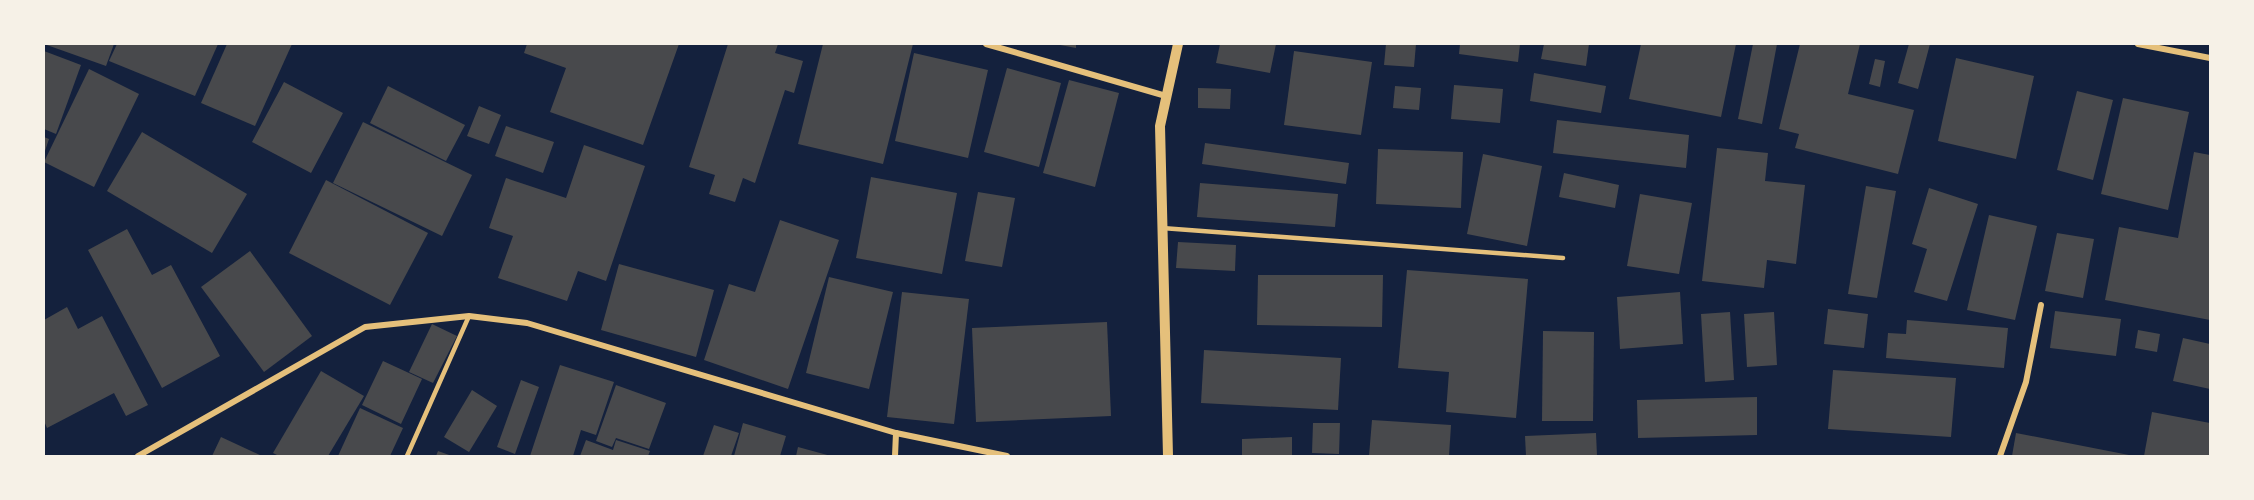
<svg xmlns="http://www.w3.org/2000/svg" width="2254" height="500" font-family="'Roboto Condensed',sans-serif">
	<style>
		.building { fill: #48494c }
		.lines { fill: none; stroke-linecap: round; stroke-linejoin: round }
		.service { stroke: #e5c07b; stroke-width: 4.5 }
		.minor { stroke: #e5c07b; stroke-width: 6 }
		.tertiary { stroke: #e5c07b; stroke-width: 10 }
	</style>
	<rect width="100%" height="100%" fill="#14213d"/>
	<g class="building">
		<polygon points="44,44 114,44 106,66"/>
		<polygon points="117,44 218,44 195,96 109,61"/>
		<polygon points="227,44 292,44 255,126 201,103"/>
		<polygon points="527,44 679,44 643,145 550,112 566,68 524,53"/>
		<polygon points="728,44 778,44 775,53 803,61 794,93 785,90 755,183 743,178 735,202 709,194 715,175 689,167"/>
		<polygon points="823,44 913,44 883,164 798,144"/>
		<polygon points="1055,44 1076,44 1076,48"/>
		<polygon points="1220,44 1276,44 1270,73 1216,63"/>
		<polygon points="1386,44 1416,44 1414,67 1384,65"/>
		<polygon points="1460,44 1520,44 1518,62 1459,54"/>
		<polygon points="1544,44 1589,44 1586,66 1541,59"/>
		<polygon points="1641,44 1736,44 1721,117 1629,99"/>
		<polygon points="1753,44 1777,44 1762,124 1738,119"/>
		<polygon points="1800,44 1860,44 1848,94 1914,110 1898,174 1795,148 1799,134 1779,129"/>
		<polygon points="1909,44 1930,44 1918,89 1898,83"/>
		<polygon points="44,51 81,65 56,134 44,129"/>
		<polygon points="1294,51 1372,62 1361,135 1284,125"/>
		<polygon points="914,53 988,70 968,158 895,141"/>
		<polygon points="1956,58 2034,76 2016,159 1938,141"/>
		<polygon points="1875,59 1885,61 1880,87 1869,84"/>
		<polygon points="1007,68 1061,83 1039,167 984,152"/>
		<polygon points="89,69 139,94 94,187 44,162"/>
		<polygon points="1534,73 1606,86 1601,113 1530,101"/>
		<polygon points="1069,80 1119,93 1095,187 1043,173"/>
		<polygon points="284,82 343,113 311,173 252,142"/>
		<polygon points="1454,85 1503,89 1500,123 1451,119"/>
		<polygon points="388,86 465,125 446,161 370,123"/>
		<polygon points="1395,86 1421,88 1419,110 1393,108"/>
		<polygon points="1198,88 1231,89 1230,109 1198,108"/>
		<polygon points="2077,91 2113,100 2093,180 2057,170"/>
		<polygon points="2123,98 2189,112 2168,210 2101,194"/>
		<polygon points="479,106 501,115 489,144 467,136"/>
		<polygon points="1557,120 1689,135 1686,168 1553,153"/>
		<polygon points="363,122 472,175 442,236 333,183"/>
		<polygon points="506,126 554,142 543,173 495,156"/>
		<polygon points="142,132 247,194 212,253 107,191"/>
		<polygon points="44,137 49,139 44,154"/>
		<polygon points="1205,143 1349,163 1346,184 1202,164"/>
		<polygon points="584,145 645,166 606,281 578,271 567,301 498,278 513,236 489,228 506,178 566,198"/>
		<polygon points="1717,148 1768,153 1765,181 1805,185 1796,264 1767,260 1764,288 1702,281"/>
		<polygon points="1378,149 1463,152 1461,208 1376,204"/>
		<polygon points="2194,152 2210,155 2210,320 2105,300 2119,227 2178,238"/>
		<polygon points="1483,154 1542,166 1527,246 1467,234"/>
		<polygon points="1564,173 1619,185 1615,208 1559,197"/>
		<polygon points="871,177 957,193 942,274 856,258"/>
		<polygon points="326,180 428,233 390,305 289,253"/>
		<polygon points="1200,183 1338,194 1335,227 1197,217"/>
		<polygon points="1866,186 1896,191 1877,298 1848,294"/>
		<polygon points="1929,188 1978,204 1947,301 1914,292 1927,249 1912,244"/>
		<polygon points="978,192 1015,198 1002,267 965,261"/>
		<polygon points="1640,194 1692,203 1679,274 1627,266"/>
		<polygon points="1989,215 2037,226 2015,320 1967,310"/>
		<polygon points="780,220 839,240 788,389 704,360 729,284 755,292"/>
		<polygon points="127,229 152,275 171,265 220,356 162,388 88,250"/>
		<polygon points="2057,233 2094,239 2083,298 2045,291"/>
		<polygon points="1178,242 1236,245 1235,271 1176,268"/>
		<polygon points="250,251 312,336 264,372 201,287"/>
		<polygon points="619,264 714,290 696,357 601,330"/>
		<polygon points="1407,270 1528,279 1516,418 1446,412 1449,372 1398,368"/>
		<polygon points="1258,275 1383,275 1382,327 1257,325"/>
		<polygon points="829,277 893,292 869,389 806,373"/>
		<polygon points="902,292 969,299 954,424 887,417"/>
		<polygon points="1680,292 1683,344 1620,349 1617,297"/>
		<polygon points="67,307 78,329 102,316 148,405 126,416 114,393 47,428 44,421 44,320"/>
		<polygon points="1828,309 1868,314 1864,348 1824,344"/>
		<polygon points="2055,311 2121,319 2116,356 2050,348"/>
		<polygon points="1730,312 1734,380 1705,382 1701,314"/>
		<polygon points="1774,312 1777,365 1747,367 1744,314"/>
		<polygon points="1907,320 2008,328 2004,368 1886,358 1888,333 1906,334"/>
		<polygon points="1107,322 1111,416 976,422 972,328"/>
		<polygon points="432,324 457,336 433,383 409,372"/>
		<polygon points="2138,330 2160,334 2157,352 2135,348"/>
		<polygon points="1543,331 1594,332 1593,421 1542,421"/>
		<polygon points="2183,338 2210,344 2210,389 2173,381"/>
		<polygon points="1204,350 1341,358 1338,410 1201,403"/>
		<polygon points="383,361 422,379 401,424 362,405"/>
		<polygon points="560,365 614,382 596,435 581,430 573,456 530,456"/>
		<polygon points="1833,370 1956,378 1951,437 1828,429"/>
		<polygon points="321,371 364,396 328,456 279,456 273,453"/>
		<polygon points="521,380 539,387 515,454 497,447"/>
		<polygon points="616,385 666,403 649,449 616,438 612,447 596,441"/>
		<polygon points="472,390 497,406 469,452 444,437"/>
		<polygon points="1757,397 1757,435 1638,438 1637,400"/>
		<polygon points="360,408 403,428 390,456 338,456"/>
		<polygon points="2152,412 2210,423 2210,456 2144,456"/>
		<polygon points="1372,420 1451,425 1449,456 1369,456"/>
		<polygon points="743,423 786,436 780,456 734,456"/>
		<polygon points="1313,423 1340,423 1339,454 1312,453"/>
		<polygon points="714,425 739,433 731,456 703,456"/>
		<polygon points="1596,433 1597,456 1526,456 1525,436"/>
		<polygon points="2016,433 2129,455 2129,456 2012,456"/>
		<polygon points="221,437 262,456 212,456"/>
		<polygon points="1292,437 1292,456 1242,456 1242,439"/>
		<polygon points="586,440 613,450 616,440 650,451 648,456 580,456"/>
		<polygon points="798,447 831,456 796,456"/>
		<polygon points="438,451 452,456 436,456"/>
	</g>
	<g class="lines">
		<g class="service">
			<polyline points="1162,228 1563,258"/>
			<polyline points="407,456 469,316"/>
		</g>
		<g class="minor">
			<polyline points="986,44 1166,96"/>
			<polyline points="2138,44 2210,58"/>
			<polyline points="138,456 365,327 469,316 527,323 896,433 1007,456"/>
			<polyline points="895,456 896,433"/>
			<polyline points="2000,456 2026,382 2041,305"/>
		</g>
		<polyline class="tertiary" points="1168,456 1160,126 1178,44"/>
	</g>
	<rect width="2254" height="500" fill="none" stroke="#f6f1e7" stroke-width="90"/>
</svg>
